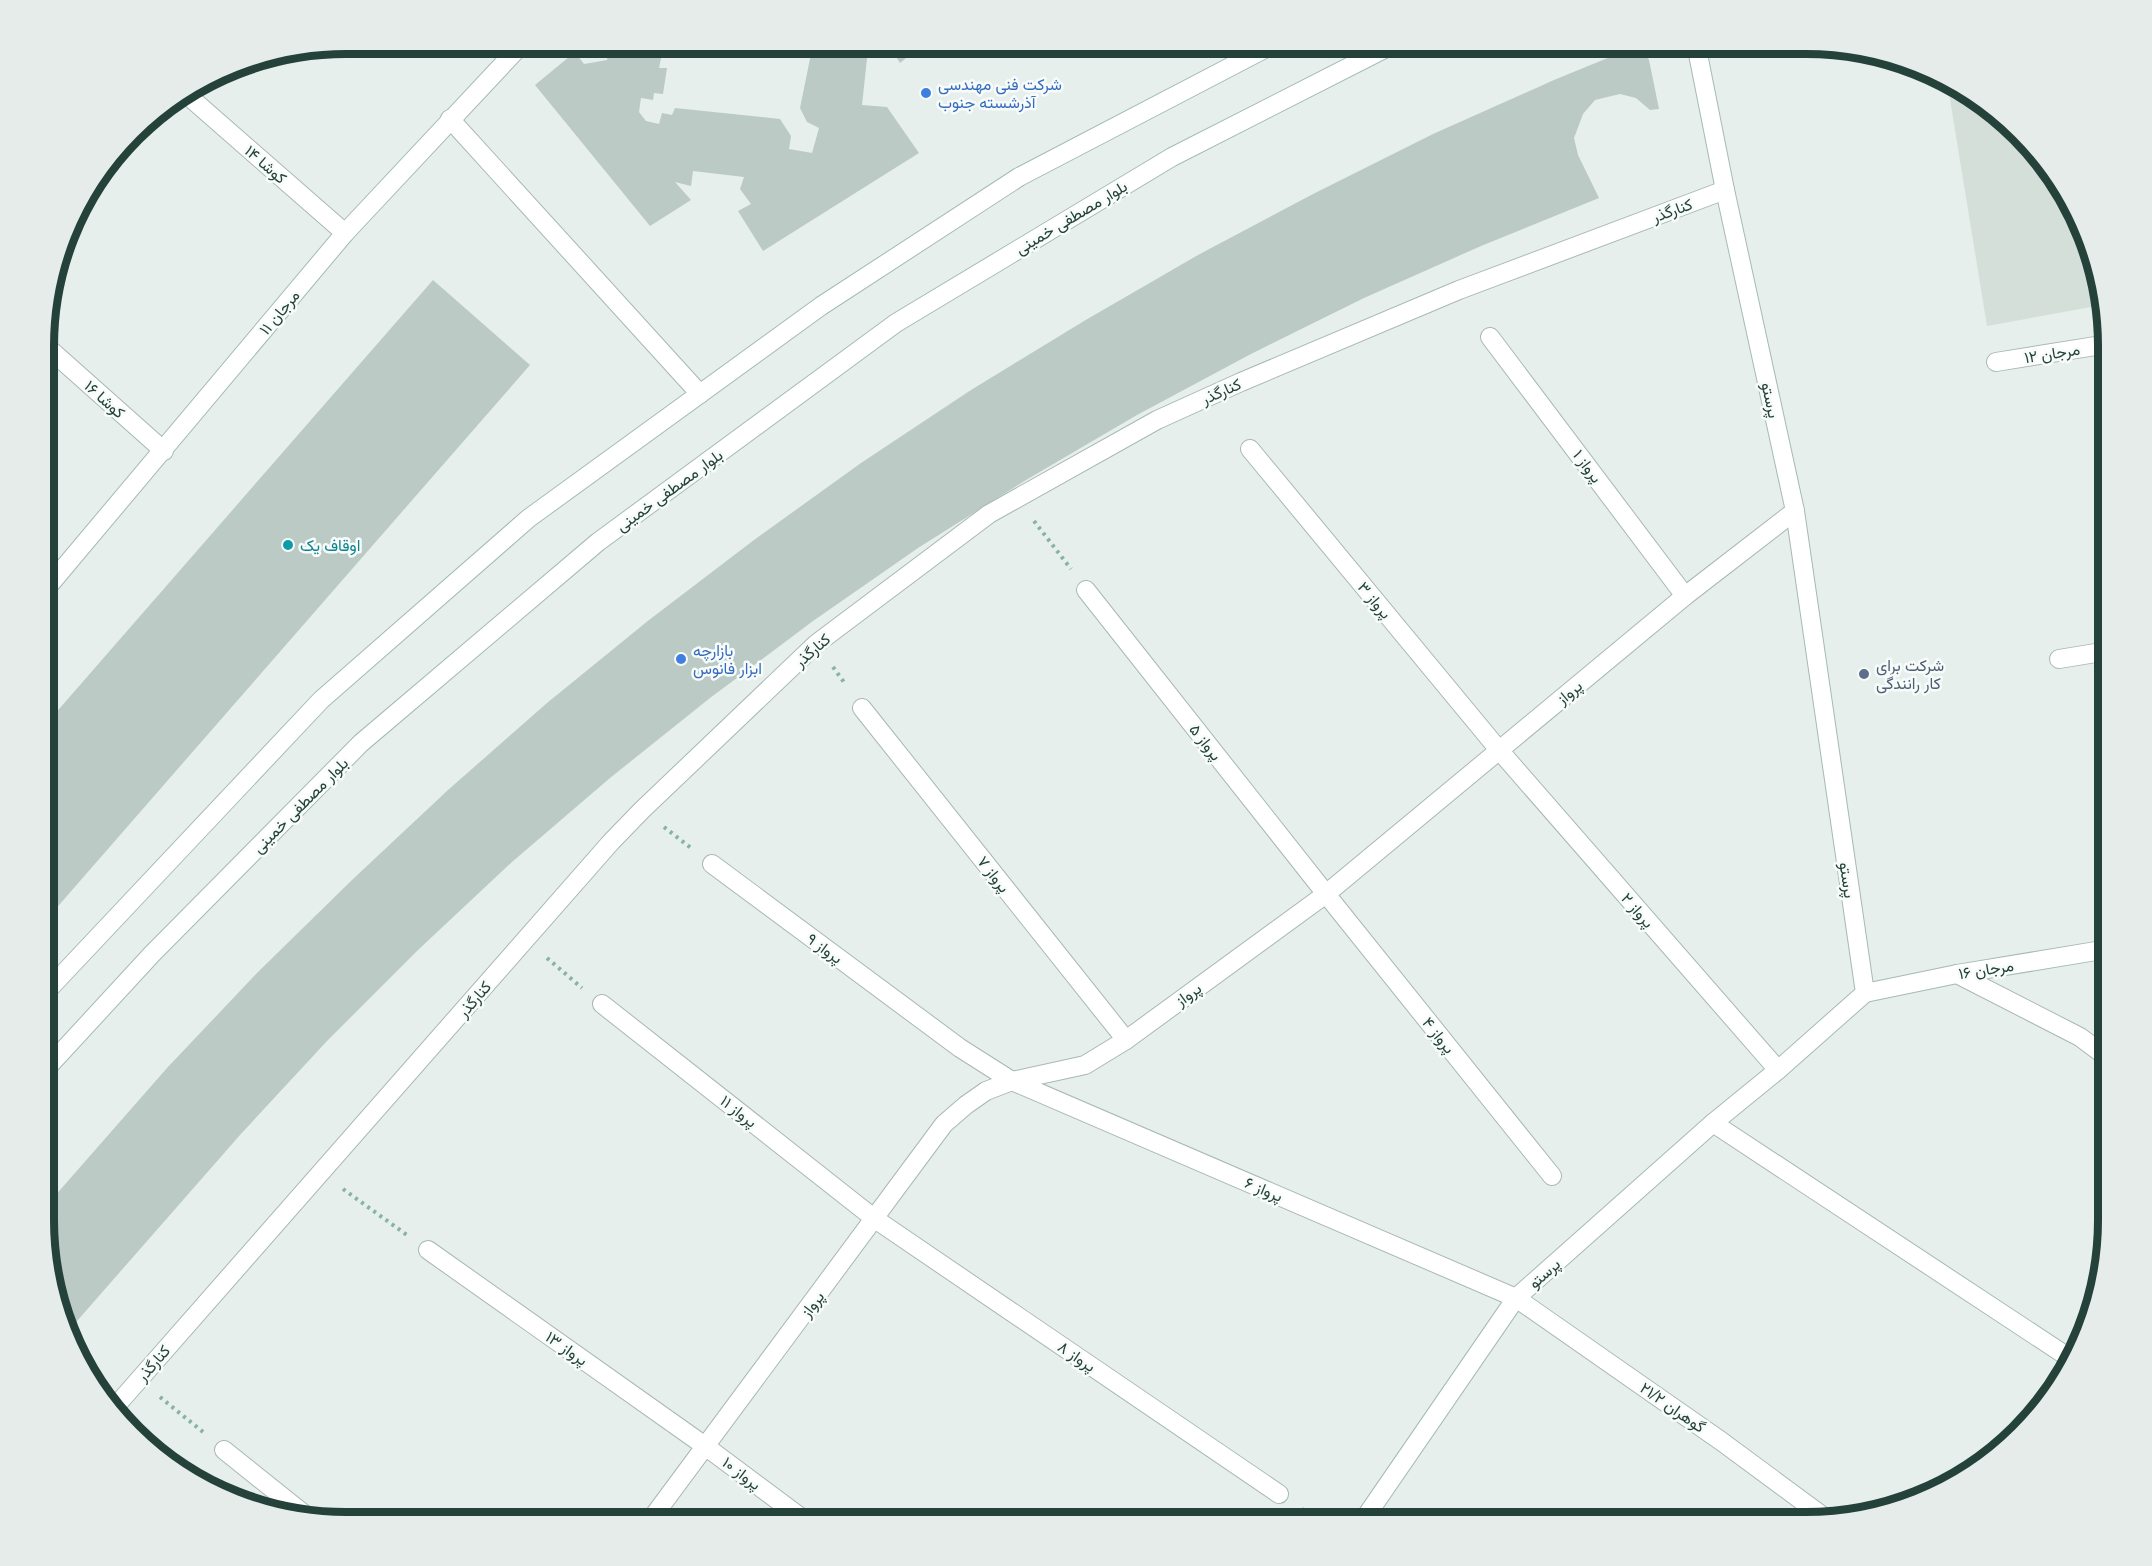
<svg xmlns="http://www.w3.org/2000/svg" width="2152" height="1566" font-family="'Nunito Sans',Vazirmatn,sans-serif">
	<style>
		.built { fill: #d4dfda }
		.building { fill: #bbcac4 }
		.lines { fill: none; stroke-linecap: round; stroke-linejoin: round }
		.street-casing { stroke: #a8b8b2; stroke-width: 20 }
		.secondary-casing { stroke: #a4bbb3; stroke-width: 20 }
		.path { stroke: #86b3a5; stroke-width: 4; stroke-dasharray: 3 4.5; stroke-linecap: butt }
		.street { stroke: #fff; stroke-width: 18 }
		.secondary { stroke: #fff; stroke-width: 18 }
		.shop-dot { fill: #3f7fe0; stroke: #f7fbf9; stroke-width: 2 }
		.culture-dot { fill: #0f9aa8; stroke: #f7fbf9; stroke-width: 2 }
		.service-dot { fill: #5c6f8a; stroke: #f7fbf9; stroke-width: 2 }
		.labels { text-anchor: middle; stroke-width: 5; stroke-linejoin: round; paint-order: stroke }
		.shop-label { font-size: 16px; fill: #366cbe; stroke: #f7fbf9; text-anchor: start }
		.street-label { font-size: 16px; fill: #24423a; stroke: #f7fbf9 }
		.culture-label { font-size: 16px; fill: #0d838f; stroke: #f7fbf9; text-anchor: start }
		.service-label { font-size: 16px; fill: #4e5e75; stroke: #f7fbf9; text-anchor: start }
		.rim { fill: none; stroke: #24423a; stroke-width: 8 }
	</style>
	<rect width="100%" height="100%" fill="#e6efeb"/>
	<polygon class="built" points="1947,81 1991,106 2034,147 2077,212 2102,305 1987,326"/>
	<g class="building">
		<polygon points="610,44 664,44 659,68 667,68 663,94 654,93 653,100 641,98 639,112 646,121 659,124 662,113 672,115 675,108 780,119 791,136 789,149 812,153 819,128 807,122 800,108 813,44 945,44 934,49 916,50 900,63 888,44 885,57 868,49 862,105 887,107 919,153 763,251 738,211 751,204 740,189 744,177 693,171 691,186 675,182 691,200 650,226 535,85 575,52 584,64 607,60"/>
		<polygon points="1644,52 1649,60 1659,109 1650,110 1636,98 1620,94 1595,100 1583,114 1574,138 1578,155 1599,198 1481,246 1364,298 1249,355 1137,415 1026,480 918,548 813,621 710,698 610,778 512,862 418,950 327,1041 240,1135 70,1329 46,1259 46,1206 167,1068 258,972 352,880 448,790 547,703 649,620 754,540 861,463 971,390 1084,321 1198,255 1315,193 1433,134 1554,80 1615,55"/>
		<polygon points="433,280 530,365 46,920 46,724"/>
	</g>
	<g class="lines">
		<g class="street-casing">
			<g id="street">
				<polyline points="186,94 345,233"/>
				<polyline points="450,119 700,394"/>
				<polyline points="1490,337 1685,596"/>
				<polyline points="46,346 164,451"/>
				<polyline points="1996,362 2108,344"/>
				<polyline points="1250,449 1499,750 1778,1070"/>
				<polyline points="1086,590 1326,894 1552,1176"/>
				<polyline points="2059,659 2108,651"/>
				<polyline points="862,708 1126,1040"/>
				<polyline points="712,864 960,1048 1012,1081 1516,1298 1721,1441 1828,1520"/>
				<polyline points="1957,974 2080,1037 2108,1058"/>
				<polyline points="602,1004 875,1219 1279,1494"/>
				<polyline points="1713,1123 2071,1359"/>
				<polyline points="428,1250 705,1446 807,1522"/>
				<polyline points="115,1407 611,842 642,810 816,644 989,514 1157,420 1241,382 1459,290 1725,190"/>
				<polyline points="224,1450 309,1518"/>
				<polyline points="649,1522 944,1124 966,1105 986,1091 1012,1081 1085,1065 1126,1040 1326,894 1685,596 1795,511"/>
			</g>
		</g>
		<g class="secondary-casing">
			<g id="secondary">
				<polyline points="46,589 345,233 522,44"/>
				<polyline points="46,992 321,700 529,518 821,306 1019,177 1274,44"/>
				<polyline points="1865,993 1957,974 2108,949"/>
				<polyline points="46,1069 152,954 361,743 598,542 896,323 1172,157 1394,44"/>
				<polyline points="1362,1522 1516,1298 1713,1123 1778,1070 1865,993 1795,511 1725,190 1696,44"/>
			</g>
		</g>
		<g class="path">
			<polyline points="1034,521 1071,569"/>
			<polyline points="833,667 846,685"/>
			<polyline points="664,827 691,848"/>
			<polyline points="547,958 582,988"/>
			<polyline points="343,1189 407,1235"/>
			<polyline points="160,1397 203,1432"/>
			<polyline points="1302,1509 1323,1522"/>
		</g>
		<use href="#street" class="street"/>
		<use href="#secondary" class="secondary"/>
	</g>
	<g class="shop-dot">
		<circle cx="926" cy="93" r="6"/>
		<circle cx="681" cy="659" r="6"/>
	</g>
	<circle class="culture-dot" cx="288" cy="545" r="6"/>
	<circle class="service-dot" cx="1864" cy="674" r="6"/>
	<g class="labels">
		<g class="shop-label">
			<text x="938" y="90">شرکت فنی مهندسی<tspan x="938" dy="18">آذرشسته جنوب</tspan></text>
			<text x="693" y="656">بازارچه<tspan x="693" dy="18">ابزار فانوس</tspan></text>
		</g>
		<g class="street-label">
			<text transform="translate(266 164) rotate(41)" y="6">کوشا ۱۴</text>
			<text transform="translate(1672 210) rotate(-20)" y="6">کنارگذر</text>
			<text transform="translate(1071 217) rotate(-31)" y="6">بلوار مصطفی خمینی</text>
			<text transform="translate(279 312) rotate(-50)" y="6">مرجان ۱۱</text>
			<text transform="translate(2052 353) rotate(-9)" y="6">مرجان ۱۲</text>
			<text transform="translate(1221 391) rotate(-24)" y="6">کنارگذر</text>
			<text transform="translate(105 399) rotate(42)" y="6">کوشا ۱۶</text>
			<text transform="translate(1771 400) rotate(78)" y="6">پرستو</text>
			<text transform="translate(1588 466) rotate(53)" y="6">پرواز ۱</text>
			<text transform="translate(669 490) rotate(-36)" y="6">بلوار مصطفی خمینی</text>
			<text transform="translate(1375 600) rotate(50)" y="6">پرواز ۳</text>
			<text transform="translate(812 650) rotate(-41)" y="6">کنارگذر</text>
			<text transform="translate(1569 692) rotate(-40)" y="6">پرواز</text>
			<text transform="translate(1206 742) rotate(52)" y="6">پرواز ۵</text>
			<text transform="translate(300 805) rotate(-45)" y="6">بلوار مصطفی خمینی</text>
			<text transform="translate(994 874) rotate(52)" y="6">پرواز ۷</text>
			<text transform="translate(1848 880) rotate(82)" y="6">پرستو</text>
			<text transform="translate(1638 910) rotate(49)" y="6">پرواز ۲</text>
			<text transform="translate(825 948) rotate(36)" y="6">پرواز ۹</text>
			<text transform="translate(1986 969) rotate(-9)" y="6">مرجان ۱۶</text>
			<text transform="translate(1188 994) rotate(-36)" y="6">پرواز</text>
			<text transform="translate(474 999) rotate(-49)" y="6">کنارگذر</text>
			<text transform="translate(1439 1035) rotate(51)" y="6">پرواز ۴</text>
			<text transform="translate(739 1111) rotate(38)" y="6">پرواز ۱۱</text>
			<text transform="translate(1264 1189) rotate(23)" y="6">پرواز ۶</text>
			<text transform="translate(1544 1273) rotate(-41)" y="6">پرستو</text>
			<text transform="translate(812 1304) rotate(-53)" y="6">پرواز</text>
			<text transform="translate(567 1348) rotate(35)" y="6">پرواز ۱۳</text>
			<text transform="translate(1077 1356) rotate(34)" y="6">پرواز ۸</text>
			<text transform="translate(153 1363) rotate(-49)" y="6">کنارگذر</text>
			<text transform="translate(1673 1407) rotate(35)" y="6">گوهران ۲۱/۲</text>
			<text transform="translate(742 1473) rotate(37)" y="6">پرواز ۱۰</text>
		</g>
		<g class="culture-label">
			<text x="300" y="551">اوقاف یک</text>
		</g>
		<g class="service-label">
			<text x="1876" y="671">شركت براى<tspan x="1876" dy="18">كار رانندگى</tspan></text>
		</g>
	</g>
	<path d="M0 0H2152V1566H0ZM346 54H1806A292 292 0 0 1 2098 346V1220A292 292 0 0 1 1806 1512H346A292 292 0 0 1 54 1220V346A292 292 0 0 1 346 54Z" fill="#e6ecea" fill-rule="evenodd"/>
	<path class="rim" d="M346 54H1806A292 292 0 0 1 2098 346V1220A292 292 0 0 1 1806 1512H346A292 292 0 0 1 54 1220V346A292 292 0 0 1 346 54Z"/>
</svg>
